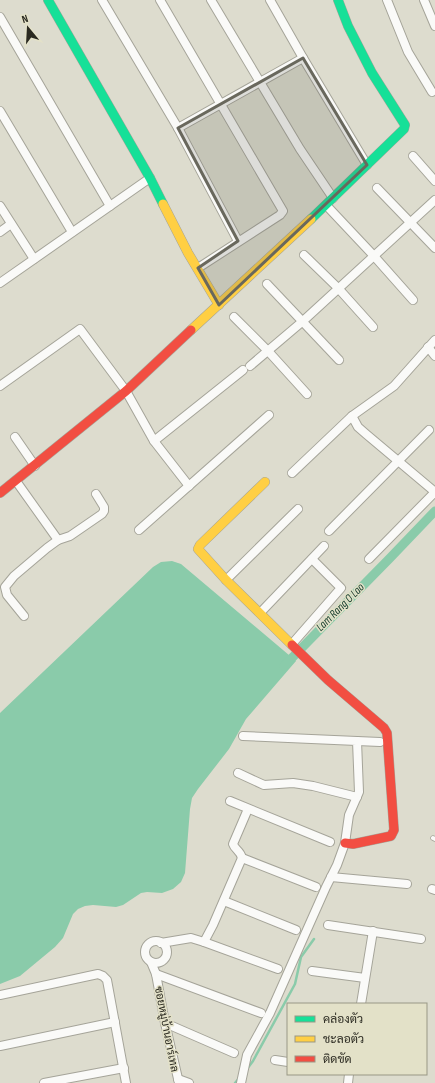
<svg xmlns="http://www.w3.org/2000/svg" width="435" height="1083" font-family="'Sofia Sans Condensed',Sarabun,sans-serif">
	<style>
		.water { fill: #8acbaa }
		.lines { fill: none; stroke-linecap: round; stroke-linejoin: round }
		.stream { stroke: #8acbaa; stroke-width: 2.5 }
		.canal { stroke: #8acbaa; stroke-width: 9 }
		.lane-casing { stroke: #a5a499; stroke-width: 5.5 }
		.street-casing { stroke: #a5a499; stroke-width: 10 }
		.fast-casing { stroke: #a5a499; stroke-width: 10 }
		.slow-casing { stroke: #a5a499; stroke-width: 10 }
		.jam-casing { stroke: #a5a499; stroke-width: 10 }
		.lane { stroke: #fafaf8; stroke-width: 4 }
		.street { stroke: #fafaf8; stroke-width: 8 }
		.fast { stroke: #16e098; stroke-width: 9 }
		.slow { stroke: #ffcf43; stroke-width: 9 }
		.jam { stroke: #f24e42; stroke-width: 9 }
		.marked { fill: #69685d; fill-opacity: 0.2; stroke: #69685d; stroke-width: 3; stroke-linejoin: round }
		.labels { text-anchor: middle; stroke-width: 3; stroke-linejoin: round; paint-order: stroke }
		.street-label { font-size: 11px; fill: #2a2920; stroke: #e3e1c8 }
		.water-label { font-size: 12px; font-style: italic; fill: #184130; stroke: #e3e1c8 }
	</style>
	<rect width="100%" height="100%" fill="#dddcce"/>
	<polygon class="water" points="172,561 181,564 296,661 246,719 229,749 198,789 192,798 190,809 185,873 181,882 173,889 162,893 147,892 141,893 123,905 116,907 93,905 85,906 78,909 73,914 63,938 55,947 20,976 0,984 0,713 153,567 161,562"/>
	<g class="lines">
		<g class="stream">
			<polyline points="247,1069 253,1061 295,984 301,957 314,939"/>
			<polyline points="235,1083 240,1077"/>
		</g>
		<polyline class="canal" points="284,666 390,558 435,511"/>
		<g class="lane-casing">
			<polyline id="lane" points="433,838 435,839"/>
		</g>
		<g class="street-casing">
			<g id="street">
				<polyline points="102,0 178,128 238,241"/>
				<polyline points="160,0 283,211 280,215 198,268"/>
				<polyline points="211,0 300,149 333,198"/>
				<polyline points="270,0 303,58 367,165"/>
				<polyline points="387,0 408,52 432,92"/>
				<polyline points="424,0 435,26"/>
				<polyline points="0,17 110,206"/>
				<polyline points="0,111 72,232"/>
				<polyline points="178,128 303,58"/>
				<polyline points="413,156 435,181"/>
				<polyline points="377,188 435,248"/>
				<polyline points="326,205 374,256 413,300"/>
				<polyline points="0,206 34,259"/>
				<polyline points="0,232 11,224"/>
				<polyline points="304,255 338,288 373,327"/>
				<polyline points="0,283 150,178"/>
				<polyline points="267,284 339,360"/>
				<polyline points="234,317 268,351 307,394"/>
				<polyline points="428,347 435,356"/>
				<polyline points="250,366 303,321 435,200"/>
				<polyline points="0,386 80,329 126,391 154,441 189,486"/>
				<polyline points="352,416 358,427 366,434 435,492"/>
				<polyline points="15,437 35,466"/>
				<polyline points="154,441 243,370"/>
				<polyline points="292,473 352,416 394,386 435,340"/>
				<polyline points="16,481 58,540"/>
				<polyline points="139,530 269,415"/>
				<polyline points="329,531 429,430"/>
				<polyline points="369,559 435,492"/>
				<polyline points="226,580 298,509"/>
				<polyline points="260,613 324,546"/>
				<polyline points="24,616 7,595 5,587 14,576 47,548 58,540 70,536 102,514 104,511 104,507 96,494"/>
				<polyline points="292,644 341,588 312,559"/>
				<polyline points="357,741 380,742"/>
				<polyline points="238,773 264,785 293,783 313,786 357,797"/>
				<polyline points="230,801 330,842"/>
				<polyline points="242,858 316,887"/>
				<polyline points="331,877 407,884"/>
				<polyline points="432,889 435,890"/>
				<polyline points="224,901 296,930"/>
				<polyline points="328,925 421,939"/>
				<circle cx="156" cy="952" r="11"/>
				<polyline points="204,942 278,969"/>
				<path d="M 161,943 L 191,938 L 204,942 L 213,925 L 242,858 C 240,850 235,850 233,844 L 248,809"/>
				<polyline points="151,962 156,974 165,1023 179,1083"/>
				<polyline points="312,971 365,978"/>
				<polyline points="156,974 261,1013"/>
				<polyline points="0,995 98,974 103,976 107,980 126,1083"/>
				<polyline points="361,1004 373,931"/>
				<polyline points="165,1023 234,1053"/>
				<polyline points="0,1046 115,1022"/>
				<polyline points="275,1060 288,1062"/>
				<polyline points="178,1079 189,1083"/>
				<polyline points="44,1083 124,1068"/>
				<polyline points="241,1083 247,1055 270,1013 326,887 337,865 345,843 349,815 359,792 357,741 243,736"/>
				<polyline points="348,1083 349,1074"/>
			</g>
		</g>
		<g class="fast-casing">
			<g id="fast">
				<polyline points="48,0 150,178 163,204"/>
				<polyline points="311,219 404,129 405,125 372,73 348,26 338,0"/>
			</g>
		</g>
		<g class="slow-casing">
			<g id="slow">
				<polyline points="163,204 188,253 219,305"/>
				<polyline points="191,330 311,219"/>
				<polyline points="265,482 200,545 198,549 226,580 292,645"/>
			</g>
		</g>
		<g class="jam-casing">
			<g id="jam">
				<polyline points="0,493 126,391 191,330"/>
				<polyline points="292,645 328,680 384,728 387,733 394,830 391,836 353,844 345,843"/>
			</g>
		</g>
		<use href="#lane" class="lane"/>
		<use href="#street" class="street"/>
		<use href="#fast" class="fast"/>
		<use href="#slow" class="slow"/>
		<use href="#jam" class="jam"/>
	</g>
	<path class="marked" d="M 303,58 L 367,165 L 219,305 L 198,268 L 238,241 L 178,128 Z"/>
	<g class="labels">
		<g class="street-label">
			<text transform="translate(167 1029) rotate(79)" y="4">ซอยหมู่บ้านอาร์เทล</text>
		</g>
		<g class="water-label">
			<text transform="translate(340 607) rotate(-45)" y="4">Lam Rang O Lao</text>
		</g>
	</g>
	<rect x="287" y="1003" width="140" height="72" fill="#e3e1c8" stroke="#999785"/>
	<rect x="295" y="1016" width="20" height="6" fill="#16e098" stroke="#999785"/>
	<text x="323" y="1023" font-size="12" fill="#2a2920">คล่องตัว</text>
	<rect x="295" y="1036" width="20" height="6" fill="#ffcf43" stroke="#999785"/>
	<text x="323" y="1043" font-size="12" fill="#2a2920">ชะลอตัว</text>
	<rect x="295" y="1056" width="20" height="6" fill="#f24e42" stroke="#999785"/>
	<text x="323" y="1063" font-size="12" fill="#2a2920">ติดขัด</text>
	<g transform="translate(28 28) rotate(342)" stroke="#e3e1c8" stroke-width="3" paint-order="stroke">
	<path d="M0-3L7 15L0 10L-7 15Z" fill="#2a2920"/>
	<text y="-6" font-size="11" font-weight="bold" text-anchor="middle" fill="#2a2920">N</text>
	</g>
</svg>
